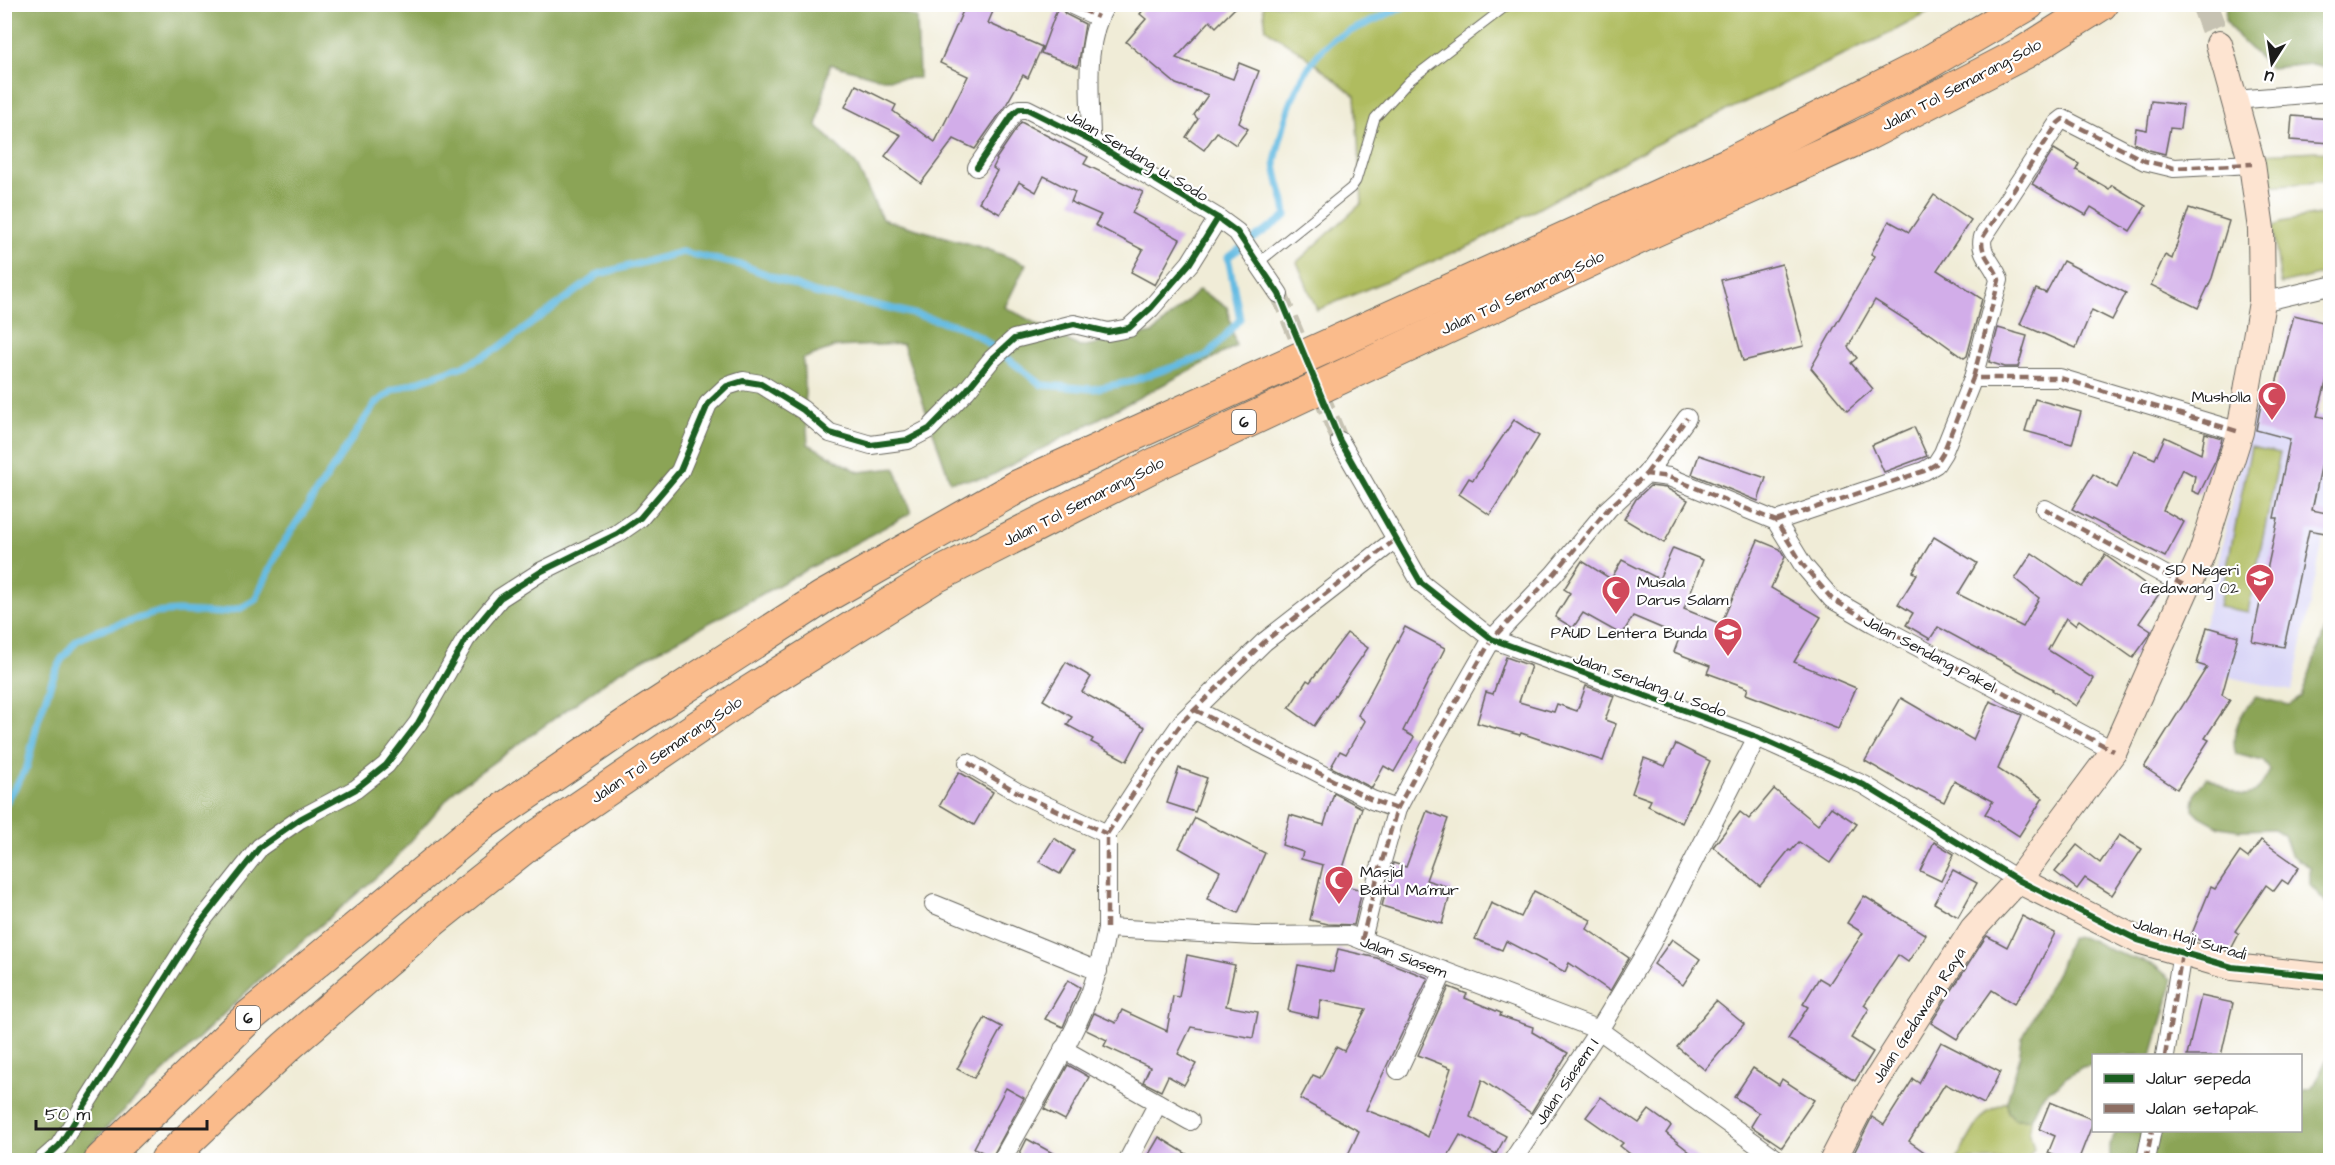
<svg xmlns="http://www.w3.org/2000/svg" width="2335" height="1165" font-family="'Architects Daughter',sans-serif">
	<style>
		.built { fill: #d9d6f7 }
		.green { fill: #afbc5f; stroke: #666c3e; stroke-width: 1.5 }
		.forest { fill: #8ba456; stroke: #546039; stroke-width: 1.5 }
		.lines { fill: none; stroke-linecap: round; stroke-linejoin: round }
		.stream { stroke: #65bbe2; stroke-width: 7 }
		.building { fill: #d2ade9 }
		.street-tunnel { stroke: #c6c2b2; stroke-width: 18; stroke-dasharray: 18 9; stroke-linecap: butt }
		.secondary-tunnel { stroke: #c6c2b2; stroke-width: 26; stroke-dasharray: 26 13; stroke-linecap: butt }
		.lane-casing { stroke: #66655d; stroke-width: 11 }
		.street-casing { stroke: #66655d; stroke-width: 20 }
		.secondary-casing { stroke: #66655d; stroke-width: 28 }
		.highway-casing { stroke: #66655d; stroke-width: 35 }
		.lane { stroke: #fff; stroke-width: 9 }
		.street { stroke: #fff; stroke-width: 18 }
		.secondary { stroke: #fde4d1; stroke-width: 26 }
		.highway { stroke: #fabb8b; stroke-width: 33 }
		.quiet { stroke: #8d6e63; stroke-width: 4.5; stroke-dasharray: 9 4.5; stroke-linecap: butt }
		.cycleway-casing { stroke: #fff; stroke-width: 10 }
		.cycleway { stroke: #1b5e20; stroke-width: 6 }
		.labels { text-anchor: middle; stroke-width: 4.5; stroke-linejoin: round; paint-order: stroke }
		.shield { fill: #fff; stroke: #606060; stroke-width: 1.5 }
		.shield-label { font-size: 15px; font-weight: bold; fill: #1c1c1c }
		.street-label { font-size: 16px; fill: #1c1c1c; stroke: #fff }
		.poi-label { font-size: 16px; fill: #1c1c1c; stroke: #fff; text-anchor: end }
	</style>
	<rect width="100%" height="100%" fill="#fff"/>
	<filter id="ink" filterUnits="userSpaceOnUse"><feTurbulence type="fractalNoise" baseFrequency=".0167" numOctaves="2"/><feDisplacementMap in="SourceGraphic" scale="12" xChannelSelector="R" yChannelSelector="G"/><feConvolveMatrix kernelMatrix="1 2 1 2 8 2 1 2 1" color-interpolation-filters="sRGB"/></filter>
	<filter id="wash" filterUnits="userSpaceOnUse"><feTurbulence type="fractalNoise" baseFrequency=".008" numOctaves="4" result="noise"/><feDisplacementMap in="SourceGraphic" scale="24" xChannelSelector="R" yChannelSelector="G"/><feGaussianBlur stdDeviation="1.35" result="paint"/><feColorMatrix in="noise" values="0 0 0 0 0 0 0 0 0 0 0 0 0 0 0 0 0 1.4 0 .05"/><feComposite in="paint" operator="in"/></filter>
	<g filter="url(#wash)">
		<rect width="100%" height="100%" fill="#f0ecd7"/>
		<polygon class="built" points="2255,401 2330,417 2330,491 2327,509 2330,510 2330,537 2324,536 2292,691 2194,669"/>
		<g class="green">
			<polygon points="1263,5 1942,5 1888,34 1648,148 1474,244 1317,310 1297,262 1362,203 1355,96 1303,54 1266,29"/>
			<polygon points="2316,151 2330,152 2330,181 2268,186 2260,154"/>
			<polygon points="2330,213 2330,272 2281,284 2273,228 2281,222"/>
			<polygon points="2251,447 2280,453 2248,612 2219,607"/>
			<polygon points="2007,1101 2008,1112 2015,1119 2031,1119 2029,1130 2034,1149 2026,1160 1956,1160 1979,1121 1988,1111"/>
		</g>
		<g class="forest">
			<polygon points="5,5 881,5 917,18 919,78 883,79 830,64 817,126 856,164 882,219 987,249 1026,264 1005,307 1080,347 1153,333 1199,290 1227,307 1236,346 987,478 950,481 903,344 834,347 803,359 808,444 859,472 895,468 911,513 619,672 455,790 390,865 264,975 111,1123 78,1160 5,1160"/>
			<polygon points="2226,5 2330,5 2330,68 2312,64 2270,68 2238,37 2225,20"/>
			<path d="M 2330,576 L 2330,907 L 2310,885 L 2310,867 L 2291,855 L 2284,835 L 2274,829 L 2240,830 L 2220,827 L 2200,816 L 2193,809 C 2193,795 2198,788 2207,777 C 2239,795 2250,811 2270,770 L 2263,761 L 2236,754 C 2229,734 2242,710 2256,697 L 2289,705 L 2301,697 L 2326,627 L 2324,595 Z"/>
			<polygon points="2080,937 2091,940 2112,951 2154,965 2171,979 2171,990 2152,1055 2094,1056 2093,1065 2082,1067 2065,1078 2058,1086 2049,1090 2041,1098 2031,1119 2015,1119 2008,1112 2007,1101 2019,1059 2022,1038 2059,968 2070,938"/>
			<polygon points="2330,1052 2330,1160 2110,1160 2110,1145 2116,1131 2300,1130 2301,1091 2313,1088"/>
		</g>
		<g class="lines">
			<path class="stream" d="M 4,806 L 27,767 L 38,720 L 52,680 L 61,660 L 77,640 L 96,631 L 156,613 L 177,611 L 220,613 L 241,608 L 255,600 L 280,548 L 375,404 L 393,390 L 466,365 L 497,349 L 599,274 L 682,252 L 745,266 L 815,293 L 890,308 L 959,326 L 980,337 L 1042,385 L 1093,389 L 1129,382 L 1208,355 L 1240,319 L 1228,257 L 1286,216 C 1285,197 1276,181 1275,162 C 1285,115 1296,72 1333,39 L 1409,4"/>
		</g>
		<g id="blocks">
			<g class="building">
				<polygon points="966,4 983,4 994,9 988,23 1042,47 1028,78 1023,75 1006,105 975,149 954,139 921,183 885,156 901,135 845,107 856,85 896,105 893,111 935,142 968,76 940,63"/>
				<polygon points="1059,4 1065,14 1085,24 1078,67 1041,53"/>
				<polygon points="1148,4 1239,4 1216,27 1210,21 1176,58 1233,79 1239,63 1259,71 1239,123 1248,129 1236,145 1217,132 1204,150 1186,137 1198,119 1194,115 1208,95 1176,84 1126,42 1146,19 1140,14"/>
				<polygon points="2151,101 2183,105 2180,129 2170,128 2165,154 2149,150 2134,143 2136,128 2147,130"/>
				<polygon points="2292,116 2331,119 2331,143 2290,140"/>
				<polygon points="1021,122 1088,157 1084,164 1143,192 1132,213 1180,239 1155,285 1131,272 1143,250 1095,225 1101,215 1071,202 1075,192 1044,176 1036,192 1019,182 1000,214 979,202 997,171 993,168 997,160 996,159"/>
				<polygon points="2054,149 2079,164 2076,170 2109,189 2112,185 2146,206 2130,231 2091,207 2086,215 2032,184"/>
				<polygon points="1934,195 1971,220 1937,270 1982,299 1967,356 1964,358 1929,333 1928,334 1875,300 1848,347 1857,358 1851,363 1873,389 1847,411 1811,368 1875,256 1871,254 1889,221 1909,232"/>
				<polygon points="2189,208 2229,221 2212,278 2198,308 2151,285 2165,255 2172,259"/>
				<polygon points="2063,261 2126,293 2112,320 2092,310 2076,348 2020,324 2036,289 2046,293"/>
				<polygon points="1782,264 1804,346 1743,361 1721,280"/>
				<polygon points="2294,315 2331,324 2331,364 2317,416 2331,419 2331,421 2312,510 2331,514 2331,534 2309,530 2284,647 2252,641 2278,518 2274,518 2290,439 2256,430 2261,404 2270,407"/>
				<polygon points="1998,328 2027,336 2018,367 2005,367 1989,362"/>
				<polygon points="2035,399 2081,412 2072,444 2025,431"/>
				<polygon points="1514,420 1539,436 1490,515 1459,494 1469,478 1473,480"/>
				<polygon points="1914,427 1927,456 1884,472 1872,445"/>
				<polygon points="2205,433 2222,438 2216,460 2199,494 2192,491 2195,476 2182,469 2163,510 2184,522 2165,557 2072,509 2093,474 2117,488 2134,450 2155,459 2165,437 2201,454"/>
				<polygon points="1699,455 1766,478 1758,501 1692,474"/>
				<polygon points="1650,486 1666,488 1688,500 1664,543 1624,519 1636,499"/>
				<polygon points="1934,537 1977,563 1958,594 2023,627 2039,598 2015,579 2032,553 2082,587 2105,555 2159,594 2139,623 2151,631 2149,636 2133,658 2079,620 2075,625 2066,618 2048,650 2094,679 2076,706 2052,690 2053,689 1938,627 1930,639 1906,625 1913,613 1898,604 1917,574 1913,572"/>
				<polygon points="1758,540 1780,549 1785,557 1771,588 1821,617 1794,662 1856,688 1838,729 1746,694 1748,688 1707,673 1710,666 1674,652 1680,636 1633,616 1622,635 1583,613 1573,628 1555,617 1570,593 1564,589 1582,561 1611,579 1622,560 1659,579 1673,548 1703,560 1684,609 1721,624"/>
				<polygon points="1405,627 1445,648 1403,731 1414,737 1394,772 1384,766 1372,788 1331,767 1340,751 1346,754 1365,721 1358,715"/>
				<polygon points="2207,627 2238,636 2222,695 2230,700 2205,738 2209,740 2177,789 2144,767 2207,667 2197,664"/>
				<polygon points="1347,633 1368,648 1314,726 1289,708 1307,680 1310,682"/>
				<polygon points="1506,657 1531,666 1519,702 1554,712 1557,704 1577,711 1586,686 1614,696 1605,720 1616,724 1603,761 1521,733 1520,735 1477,723 1486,692 1493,694"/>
				<polygon points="1066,662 1091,677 1082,692 1145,727 1127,761 1091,742 1093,739 1067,725 1072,717 1043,700"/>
				<polygon points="1901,698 1973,740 1990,701 2022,715 1998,769 2043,798 2019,836 1985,814 1993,801 1954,781 1944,802 1918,789 1917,791 1865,761"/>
				<polygon points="1676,744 1710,761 1682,823 1648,806 1651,800 1632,793 1644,758 1665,766"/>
				<polygon points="1179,768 1207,778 1195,812 1167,803"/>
				<polygon points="959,772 993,792 974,825 940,805"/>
				<polygon points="1774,789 1818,825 1831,807 1857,824 1830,863 1799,842 1791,851 1789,850 1760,886 1713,847 1740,812 1749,819"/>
				<polygon points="1334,793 1362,808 1338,884 1362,890 1354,925 1328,924 1310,920 1323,865 1301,859 1303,852 1282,845 1290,815 1324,825"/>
				<polygon points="1427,811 1448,819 1426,880 1452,888 1442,924 1382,906 1393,863 1406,867"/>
				<polygon points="1195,818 1265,853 1238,913 1207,899 1220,871 1179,848"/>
				<polygon points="2119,835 2142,849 2112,895 2085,878 2077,889 2055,872 2077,845 2100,863"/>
				<polygon points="1054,838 1074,851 1060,874 1039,862"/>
				<polygon points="2261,840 2299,867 2288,884 2282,880 2274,891 2266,885 2235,931 2239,934 2230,951 2206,944 2191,936 2211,887 2215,889 2240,852 2248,858"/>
				<polygon points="1934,842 1954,854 1941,881 1920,871"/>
				<polygon points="1953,870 1977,883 1958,917 1934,903"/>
				<polygon points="1534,891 1591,920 1587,929 1629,958 1610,991 1569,963 1565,972 1506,941 1502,950 1475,939 1491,903 1521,917"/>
				<polygon points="1864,896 1926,935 1908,962 1898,955 1864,1005 1869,1009 1851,1038 1873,1052 1855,1081 1788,1039 1808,1007 1803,1004 1819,978 1829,984 1863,933 1847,923"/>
				<polygon points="2022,916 2055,933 2032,978 2014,1004 1992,990 1957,1039 1931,1023 1985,938 1987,936 2007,947"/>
				<polygon points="1672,939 1700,959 1683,985 1654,964"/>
				<polygon points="1338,949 1377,958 1428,978 1366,1110 1408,1126 1428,1137 1451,1068 1418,1055 1449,987 1467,994 1465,998 1501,1013 1500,1016 1533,1027 1532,1032 1568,1053 1531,1113 1482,1080 1470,1117 1506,1136 1496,1154 1460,1135 1445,1161 1345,1161 1359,1131 1300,1099 1313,1075 1320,1078 1336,1047 1344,1051 1366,1009 1321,1000 1318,1018 1288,1011 1298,965 1333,972"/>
				<polygon points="1187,955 1235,965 1226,1006 1258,1012 1253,1038 1191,1027 1178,1054 1196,1064 1184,1085 1168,1076 1161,1091 1143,1082 1150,1067 1104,1046 1107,1040 1086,1030 1094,1013 1116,1023 1122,1010 1167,1031 1173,996 1179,997"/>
				<polygon points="1068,980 1080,987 1063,1027 1045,1019"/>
				<polygon points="2201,996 2233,1003 2221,1056 2187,1056"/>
				<polygon points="1716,1001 1744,1024 1705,1070 1677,1047"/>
				<polygon points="985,1018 1002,1027 974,1078 957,1069"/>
				<polygon points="1941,1042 2000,1072 1984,1104 1945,1084 1909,1141 1937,1161 1850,1161 1872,1117 1884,1125 1913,1079 1919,1083"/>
				<polygon points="1068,1065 1089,1077 1065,1120 1044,1109"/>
				<polygon points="1753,1068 1779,1085 1782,1079 1814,1100 1782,1147 1751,1126 1759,1113 1734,1097"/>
				<polygon points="1006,1088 1024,1098 992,1157 974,1148"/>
				<polygon points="1601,1097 1639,1123 1649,1110 1671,1126 1666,1133 1701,1161 1639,1161 1620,1146 1623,1143 1586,1117"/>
				<polygon points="2050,1102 2094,1120 2078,1161 2067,1161 2048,1153 2055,1136 2039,1129"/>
				<polygon points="1159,1137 1198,1161 1145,1161"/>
				<polygon points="1027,1139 1067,1161 1016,1161"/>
			</g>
		</g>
	</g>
	<g filter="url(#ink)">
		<use href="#blocks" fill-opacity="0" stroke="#66655d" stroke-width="1.5"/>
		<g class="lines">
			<polyline class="street-tunnel" points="1279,294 1340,441"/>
			<polyline class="secondary-tunnel" points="2204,4 2219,44"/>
			<g class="lane-casing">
				<polyline id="lane" points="1258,263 1351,188 1356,181 1375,118 1410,80 1509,4"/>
			</g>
			<g class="street-casing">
				<g id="street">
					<polyline points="1070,4 1098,17"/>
					<polyline points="2235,100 2330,92"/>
					<path d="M 1091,141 C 1091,98 1082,43 1106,4"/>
					<polyline points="977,167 1013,114 1019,109 1027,109 1091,141 1218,218 1237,232 1279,294"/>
					<polyline points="2262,302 2330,286"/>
					<path d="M 1973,378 L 1999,280 C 1995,264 1978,254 1983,237 L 2058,123 L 2063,119 L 2145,161 L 2174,168 L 2252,164"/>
					<polyline points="1340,441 1421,583 1492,639 1757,737 1864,785 2018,880"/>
					<polyline points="1646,474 1687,418"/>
					<polyline points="2045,509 2187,587"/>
					<polyline points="1776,521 1924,471 1936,464 1943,453 1973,378 2060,378 2240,432"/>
					<polyline points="1195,710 1372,800 1397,809"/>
					<polyline points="968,763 1017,792 1107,834"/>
					<polyline points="934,904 1098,971"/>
					<polyline points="1107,928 1107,834 1146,774 1183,721 1264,642 1396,539"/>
					<polyline points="1362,940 1376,882 1397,809 1435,738 1492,639 1554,574 1608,509 1646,474 1669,477 1776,521 1803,565 1832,599 1873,623 2114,751"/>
					<polyline points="1063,1049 1190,1121"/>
					<polyline points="2165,1056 2182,953"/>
					<polyline points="1398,1070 1444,971"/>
					<polyline points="43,1160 59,1146 200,923 260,847 300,819 356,789 386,765 418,723 466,639 500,598 542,571 617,534 640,518 680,471 708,404 727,386 743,381 761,384 803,410 830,433 871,445 908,440 929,429 966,391 992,359 1014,339 1074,324 1108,332 1129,328 1151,308 1190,263 1218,218"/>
					<path d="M 1002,1160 C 1032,1105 1068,1050 1091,991 C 1098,971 1103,950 1107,928 L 1256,936 L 1349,935 L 1599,1030 L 1778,1160"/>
					<polyline points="1128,1160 1158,1103"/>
					<polyline points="1513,1160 1599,1030 1652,942 1757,737"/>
					<polyline points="2146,1160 2152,1130"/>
				</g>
			</g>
			<g class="secondary-casing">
				<g id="secondary">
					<polyline points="2018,880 2138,940 2232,967 2330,977"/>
					<polyline points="1833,1160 1864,1100 1973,929 2018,880 2114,751 2202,553 2240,432 2262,302 2261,229 2252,164 2219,44"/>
				</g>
			</g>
			<g class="highway-casing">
				<g id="highway">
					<polyline points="101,1160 249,1017 482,824 632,721 822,598 1017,487 1729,164 1924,65 2028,4"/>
					<polyline points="167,1160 286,1047 434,919 537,837 745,695 932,578 1156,464 1648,233 1863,136 2025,52 2101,4"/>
				</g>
			</g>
			<use href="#lane" class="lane"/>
			<use href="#street" class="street"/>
			<use href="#secondary" class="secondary"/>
			<use href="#highway" class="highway"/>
			<g class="quiet">
				<polyline points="1070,4 1098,17"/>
				<path d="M 1973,378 L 1999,280 C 1995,264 1978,254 1983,237 L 2058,123 L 2063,119 L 2145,161 L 2174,168 L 2252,164"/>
				<polyline points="1646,474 1687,418"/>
				<polyline points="2045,509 2187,587"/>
				<polyline points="1776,521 1924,471 1936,464 1943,453 1973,378 2060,378 2240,432"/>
				<polyline points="1195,710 1372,800 1397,809"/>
				<polyline points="968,763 1017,792 1107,834"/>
				<polyline points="1107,928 1107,834 1146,774 1183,721 1264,642 1396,539"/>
				<polyline points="1362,940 1376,882 1397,809 1435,738 1492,639 1554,574 1608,509 1646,474 1669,477 1776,521 1803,565 1832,599 1873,623 2114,751"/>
				<polyline points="2165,1056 2182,953"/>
				<polyline points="2146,1160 2152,1130"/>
			</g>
			<g class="cycleway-casing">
				<g id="cycleway">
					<polyline points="977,167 1013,114 1019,109 1027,109 1091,141 1218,218 1237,232 1279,294 1340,441 1421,583 1492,639 1757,737 1864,785 2018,880 2138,940 2232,967 2330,977"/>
					<polyline points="43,1160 59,1146 200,923 260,847 300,819 356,789 386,765 418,723 466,639 500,598 542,571 617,534 640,518 680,471 708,404 727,386 743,381 761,384 803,410 830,433 871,445 908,440 929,429 966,391 992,359 1014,339 1074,324 1108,332 1129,328 1151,308 1190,263 1218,218"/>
				</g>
			</g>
			<use href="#cycleway" class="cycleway"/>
		</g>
	</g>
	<defs>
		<g id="mosque-pin" transform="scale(1.5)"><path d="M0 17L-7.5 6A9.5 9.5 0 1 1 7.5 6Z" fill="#d1495b" stroke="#fff"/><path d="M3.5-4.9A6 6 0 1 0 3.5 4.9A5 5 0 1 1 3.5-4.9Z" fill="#fff"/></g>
		<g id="school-pin" transform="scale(1.5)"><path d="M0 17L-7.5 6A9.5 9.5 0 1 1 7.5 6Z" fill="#d1495b" stroke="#fff"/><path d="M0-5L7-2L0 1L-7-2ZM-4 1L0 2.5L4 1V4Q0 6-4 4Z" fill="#fff"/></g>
	</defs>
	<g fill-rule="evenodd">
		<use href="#mosque-pin" x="2272" y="396"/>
		<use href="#school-pin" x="2260" y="578"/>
		<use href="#mosque-pin" x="1616" y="590"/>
		<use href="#school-pin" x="1728" y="632"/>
		<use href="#mosque-pin" x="1339" y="880"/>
	</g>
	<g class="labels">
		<g class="shield">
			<rect x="1232" y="410" width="24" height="24" rx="4.5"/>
			<rect x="236" y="1006" width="24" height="24" rx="4.5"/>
		</g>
		<g class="shield-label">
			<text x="1244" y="427">6</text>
			<text x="248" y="1023">6</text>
		</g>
		<g class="street-label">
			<text transform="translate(1961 84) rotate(-28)" y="6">Jalan Tol Semarang–Solo</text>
			<text transform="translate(1138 155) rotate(31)" y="6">Jalan Sendang U. Sodo</text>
			<text transform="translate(1522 292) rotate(-25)" y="6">Jalan Tol Semarang–Solo</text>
			<text transform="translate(1083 501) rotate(-27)" y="6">Jalan Tol Semarang–Solo</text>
			<text transform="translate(1930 653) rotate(28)" y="6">Jalan Sendang Pakel</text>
			<text transform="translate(1650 684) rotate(20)" y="6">Jalan Sendang U. Sodo</text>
			<text transform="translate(666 749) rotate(-34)" y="6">Jalan Tol Semarang–Solo</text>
			<text transform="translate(2190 938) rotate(16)" y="6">Jalan Haji Suradi</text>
			<text transform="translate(1404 956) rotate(21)" y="6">Jalan Siasem</text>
			<text transform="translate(1918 1015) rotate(-57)" y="6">Jalan Gedawang Raya</text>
			<text transform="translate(1566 1081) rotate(-56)" y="6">Jalan Siasem I</text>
		</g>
		<g class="poi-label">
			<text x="2251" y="402">Musholla</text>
			<text x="2239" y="575">SD Negeri<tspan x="2239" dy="18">Gedawang 02</tspan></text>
			<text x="1637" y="587" text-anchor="start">Musala<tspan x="1637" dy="18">Darus Salam</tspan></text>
			<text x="1707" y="638">PAUD Lentera Bunda</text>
			<text x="1360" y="877" text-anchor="start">Masjid<tspan x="1360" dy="18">Baitul Ma'mur</tspan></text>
		</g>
	</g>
	<rect width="2335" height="1165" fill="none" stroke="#fff" stroke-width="24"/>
	<rect x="2092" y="1054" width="210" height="78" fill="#ffffff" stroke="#a4a4a4" stroke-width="1.5"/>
	<rect x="2104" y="1074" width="30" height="9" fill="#1b5e20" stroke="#a4a4a4" stroke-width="1.5"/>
	<text x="2146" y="1084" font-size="18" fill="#1c1c1c">Jalur sepeda</text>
	<rect x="2104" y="1104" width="30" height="9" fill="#8d6e63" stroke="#a4a4a4" stroke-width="1.5"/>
	<text x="2146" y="1114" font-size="18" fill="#1c1c1c">Jalan setapak</text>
	<g transform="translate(2272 63) rotate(192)" stroke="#ffffff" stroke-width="4.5" paint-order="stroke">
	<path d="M0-4.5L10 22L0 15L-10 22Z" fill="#1c1c1c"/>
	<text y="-9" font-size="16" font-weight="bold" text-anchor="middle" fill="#1c1c1c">U</text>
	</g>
	<path d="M36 1120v9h171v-9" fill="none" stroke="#1c1c1c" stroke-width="3"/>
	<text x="45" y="1120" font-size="18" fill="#1c1c1c" stroke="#ffffff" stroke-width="4.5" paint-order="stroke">50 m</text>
</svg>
